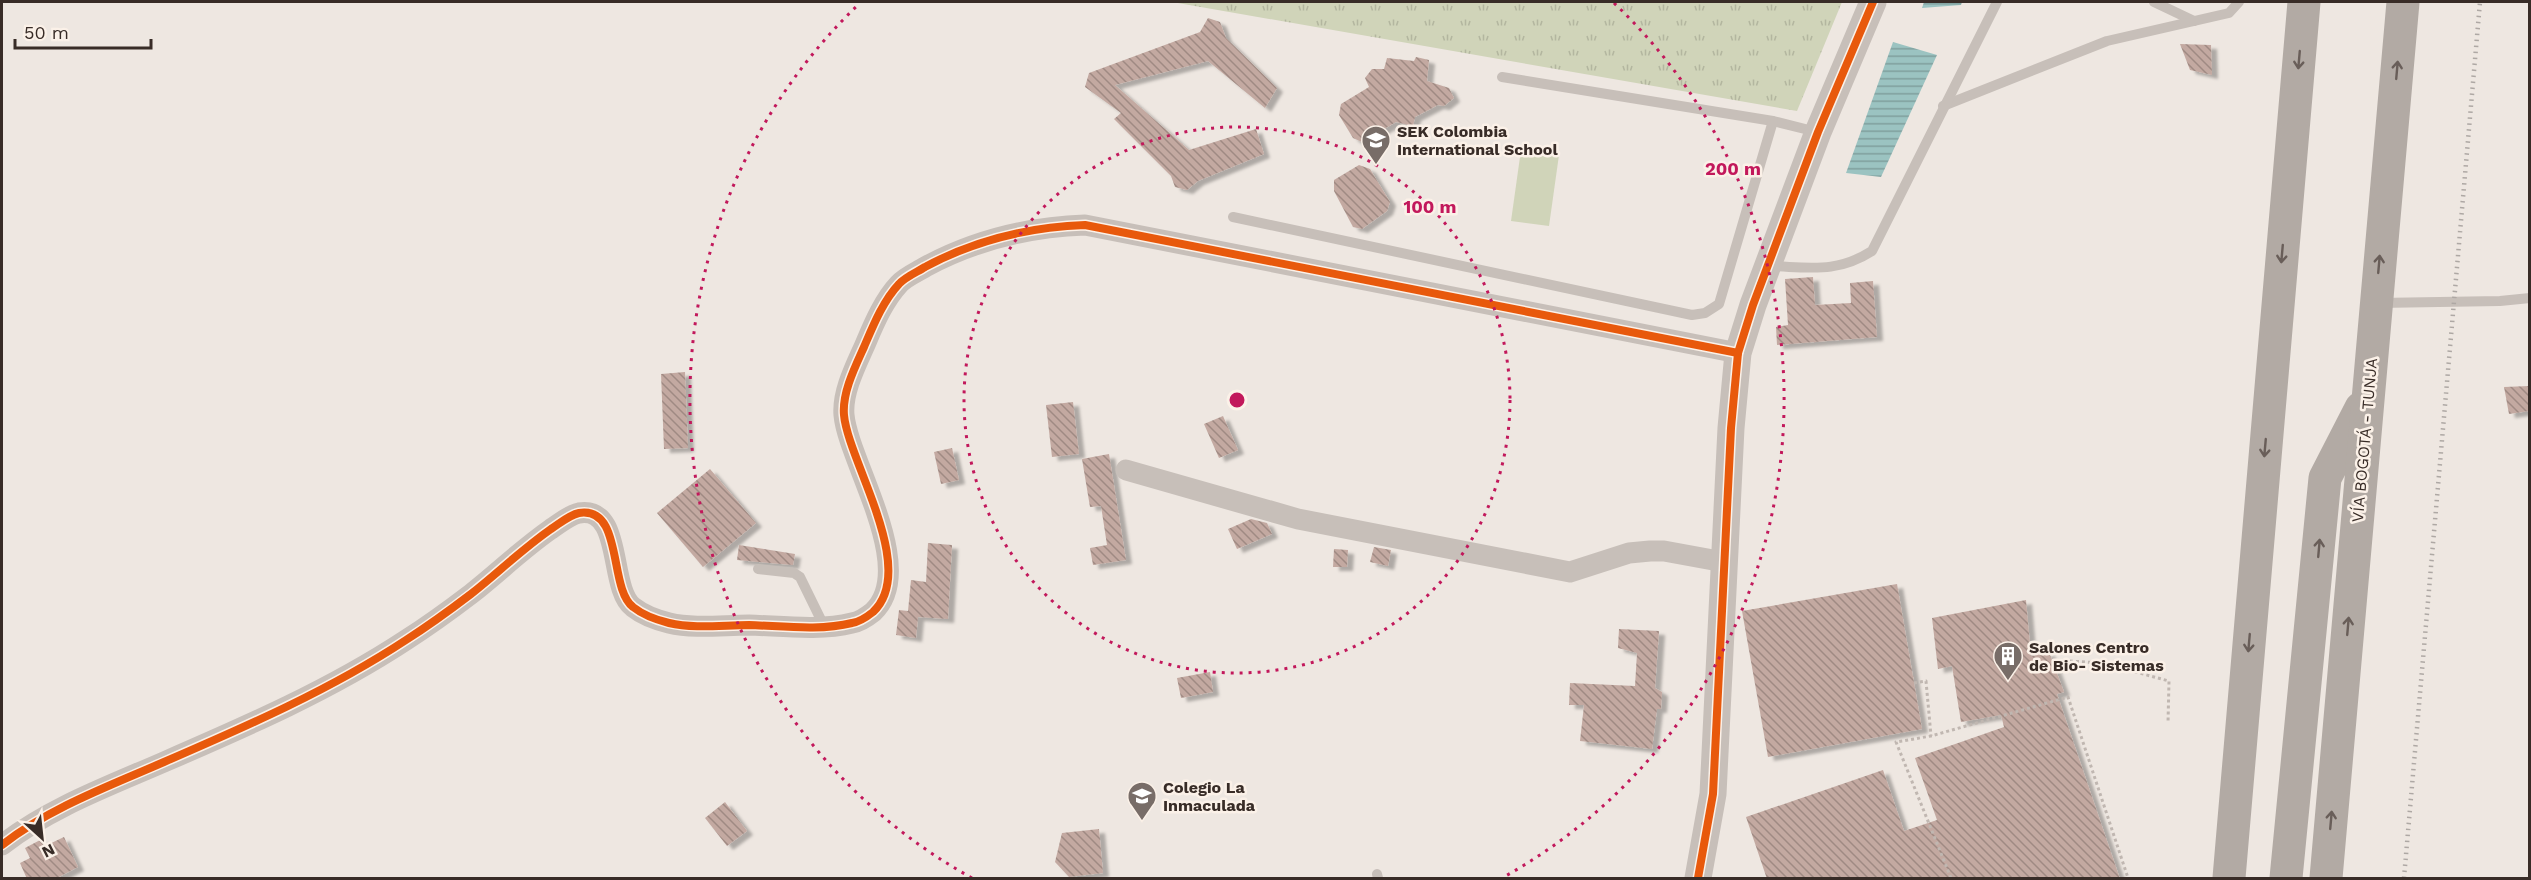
<svg xmlns="http://www.w3.org/2000/svg" width="2531" height="880" font-family="'Work Sans',sans-serif">
	<style>
		.grass { fill: url(#grass-tufts) }
		.green { fill: #d0d4b9 }
		.water { fill: url(#water-rules) }
		.building { fill: url(#building-back-hatch); filter: url(#shadow) }
		.lines { fill: none; stroke-linecap: round; stroke-linejoin: round }
		.path { stroke: #c0b7b1; stroke-width: 3; stroke-dasharray: 3 3; stroke-linecap: butt }
		.service { stroke: #c7bfb9; stroke-width: 10 }
		.minor { stroke: #c7bfb9; stroke-width: 21 }
		.tertiary { stroke: #c7bfb9; stroke-width: 27 }
		.trunk { stroke: #b2aaa4; stroke-width: 33 }
		.rail { stroke: #aea8a4; stroke-width: 4.5; stroke-dasharray: 1.5 4.5; stroke-linecap: butt }
		.cycleway-casing { stroke: #fbf1e8; stroke-width: 11 }
		.cycleway { stroke: #e8590c; stroke-width: 8 }
		.oneway { stroke: #695e59 }
		.ring { fill: none; stroke: #c2185b; stroke-width: 3; stroke-dasharray: 3 6 }
		.labels { text-anchor: middle; stroke-width: 5; stroke-linejoin: round; paint-order: stroke }
		.poi-label { font-size: 16px; font-weight: bold; fill: #382c27; stroke: #fbf1e8; text-anchor: start }
		.street-label { font-size: 16px; fill: #382c27; stroke: #fbf1e8 }
		.centre { fill: #c2185b; stroke: #fbf1e8; stroke-width: 3 }
		.ring-label { font-size: 18px; text-anchor: middle; font-weight: bold; fill: #c2185b; stroke: #fbf1e8; stroke-width: 5; stroke-linejoin: round; paint-order: stroke }
	</style>
	<defs>
		<pattern id="grass-tufts" width="24" height="20" patternUnits="userSpaceOnUse" patternTransform="scale(1.5)"><rect width="24" height="20" fill="#d0d4b9"/><path d="M3 7l-1-3M5 7V3M7 7l1-3M15 17l-1-3M17 17v-4M19 17l1-3" fill="none" stroke="#b3b69f"/></pattern>
		<pattern id="water-rules" width="6" height="5" patternUnits="userSpaceOnUse" patternTransform="scale(1.5)"><rect width="6" height="5" fill="#9bc3c1"/><path d="M0 2.5h6" fill="none" stroke="#7f9f9d"/></pattern>
		<pattern id="building-back-hatch" width="6" height="6" patternUnits="userSpaceOnUse" patternTransform="scale(1.5)"><rect width="6" height="6" fill="#c3a9a1"/><path d="M-1 5l2 2M0 0l6 6M5-1l2 2" fill="none" stroke="#9f8a83"/></pattern>
		<filter id="shadow"><feDropShadow dx="6" dy="4" stdDeviation="1.5" flood-color="#0004"/></filter>
	</defs>
	<rect width="100%" height="100%" fill="#eee7e1"/>
	<polygon class="grass" points="1172,2 1842,2 1797,111"/>
	<polygon class="green" points="1521,150 1559,155 1549,226 1511,221"/>
	<g class="water">
		<polygon points="1924,2 1962,2 1961,5 1922,8"/>
		<polygon points="1893,42 1937,55 1881,177 1846,173"/>
	</g>
	<g class="building">
		<polygon points="1208,18 1220,22 1226,38 1277,88 1265,108 1208,61 1115,85 1189,150 1256,129 1264,154 1198,181 1187,190 1175,187 1171,176 1114,119 1121,113 1085,87 1089,73 1200,32"/>
		<polygon points="2180,44 2211,45 2212,75 2190,70"/>
		<polygon points="1416,57 1429,60 1427,81 1449,88 1454,98 1444,106 1438,105 1415,117 1413,126 1396,122 1362,142 1353,138 1339,115 1341,104 1369,87 1365,78 1372,69 1384,69 1387,58 1414,61"/>
		<polygon points="1359,165 1370,169 1390,202 1387,211 1362,229 1353,227 1334,191 1334,180"/>
		<polygon points="1813,277 1815,305 1851,303 1850,283 1873,281 1877,337 1777,345 1776,327 1788,325 1785,279"/>
		<polygon points="685,372 688,448 664,449 661,374"/>
		<polygon points="2529,386 2529,411 2509,414 2504,387"/>
		<polygon points="1073,402 1079,454 1052,457 1046,405"/>
		<polygon points="1223,416 1238,450 1219,458 1204,424"/>
		<polygon points="952,448 959,480 941,484 934,452"/>
		<polygon points="1109,454 1126,560 1093,565 1090,548 1107,545 1101,506 1090,507 1082,459"/>
		<polygon points="710,469 756,523 703,567 657,513"/>
		<polygon points="1251,519 1267,523 1272,534 1237,549 1228,529"/>
		<polygon points="928,543 952,545 948,619 918,617 916,638 896,635 899,610 908,611 911,580 926,582"/>
		<polygon points="739,545 795,554 793,565 737,560"/>
		<polygon points="1374,547 1391,550 1388,566 1370,562"/>
		<polygon points="1334,549 1348,550 1347,567 1333,567"/>
		<polygon points="1897,584 1922,729 1768,757 1742,611"/>
		<polygon points="2026,600 2031,656 2049,652 2064,692 2057,694 2120,879 1767,879 1746,817 1883,770 1904,831 1937,820 1915,758 2004,727 2001,715 1961,722 1952,666 1938,669 1932,618"/>
		<polygon points="1619,629 1659,631 1655,688 1662,692 1661,709 1657,709 1652,749 1580,741 1584,705 1569,705 1570,683 1635,686 1637,653 1618,648"/>
		<polygon points="1210,672 1213,692 1181,698 1177,678"/>
		<polygon points="725,802 747,831 727,846 705,818"/>
		<polygon points="1099,829 1103,873 1069,877 1055,862 1062,833"/>
		<polygon points="64,837 78,867 55,879 27,879 20,863 30,858 25,848 42,839 45,846"/>
	</g>
	<g class="lines">
		<g class="path">
			<polyline points="2052,660 2102,663 2169,681 2168,723"/>
			<polyline points="1914,683 1926,681 1931,736"/>
			<polyline points="1951,878 1896,742 1931,736 2068,697 2128,878"/>
		</g>
		<g class="service">
			<polyline points="2154,2 2194,21"/>
			<polyline points="1502,77 1773,121 1817,132"/>
			<polyline points="1943,106 2107,41 2229,13 2239,2"/>
			<polyline points="1233,217 1692,315 1705,313 1719,304 1773,121"/>
			<path d="M 1768,266 C 1809,267 1836,274 1872,251 L 1997,2"/>
			<polyline points="2378,303 2500,301 2530,298"/>
			<polyline points="758,569 794,573 800,577 824,626"/>
			<polyline points="1377,874 1378,878"/>
		</g>
		<g class="minor">
			<polyline points="1126,470 1298,519 1570,572 1629,553 1650,551 1664,551 1724,562"/>
			<path d="M 2,845 C 49,808 109,786 164,762 C 247,726 330,690 406,640 C 428,626 450,610 471,594 C 499,572 521,550 551,529 C 559,524 569,515 579,513 C 624,506 608,588 633,607 C 643,615 657,620 669,623 C 694,629 723,625 749,625 C 782,626 820,631 852,623 C 859,622 868,616 873,612 C 919,569 848,461 844,415 C 842,393 855,367 864,347 C 873,326 883,301 899,284 C 905,277 917,272 925,267 C 975,240 1029,227 1085,225 L 1738,353"/>
		</g>
		<polyline class="tertiary" points="1698,878 1713,794 1731,428 1738,353 1753,305 1818,132 1873,2"/>
		<g class="trunk">
			<polyline points="2229,878 2304,2"/>
			<polyline points="2286,878 2325,478 2361,408"/>
			<polyline points="2326,878 2403,2"/>
		</g>
		<polyline class="rail" points="2404,878 2480,2"/>
		<g class="cycleway-casing">
			<g id="cycleway">
				<path d="M 2,845 C 49,808 109,786 164,762 C 247,726 330,690 406,640 C 428,626 450,610 471,594 C 499,572 521,550 551,529 C 559,524 569,515 579,513 C 624,506 608,588 633,607 C 643,615 657,620 669,623 C 694,629 723,625 749,625 C 782,626 820,631 852,623 C 859,622 868,616 873,612 C 919,569 848,461 844,415 C 842,393 855,367 864,347 C 873,326 883,301 899,284 C 905,277 917,272 925,267 C 975,240 1029,227 1085,225 L 1738,353"/>
				<polyline points="1698,878 1713,794 1731,428 1738,353 1753,305 1818,132 1873,2"/>
			</g>
		</g>
		<use href="#cycleway" class="cycleway"/>
	</g>
	<defs><path id="oneway-shaft" d="M-6 0H5M1.5-3L5.5 0L1.5 3" fill="none" stroke-width="1.6" stroke-linecap="round" stroke-linejoin="round" transform="scale(1.5)"/></defs>
	<g class="oneway">
		<use href="#oneway-shaft" transform="translate(2299 60) rotate(95)"/>
		<use href="#oneway-shaft" transform="translate(2397 70) rotate(-85)"/>
		<use href="#oneway-shaft" transform="translate(2282 254) rotate(95)"/>
		<use href="#oneway-shaft" transform="translate(2379 264) rotate(-85)"/>
		<use href="#oneway-shaft" transform="translate(2265 448) rotate(95)"/>
		<use href="#oneway-shaft" transform="translate(2319 548) rotate(-85)"/>
		<use href="#oneway-shaft" transform="translate(2348 626) rotate(-85)"/>
		<use href="#oneway-shaft" transform="translate(2249 643) rotate(95)"/>
		<use href="#oneway-shaft" transform="translate(2331 820) rotate(-85)"/>
	</g>
	<g class="ring">
		<circle cx="1237" cy="400" r="273"/>
		<path d="M972 878A547 547 0 0 1 860 3M1614 3A547 547 0 0 1 1502 878"/>
	</g>
	<defs>
		<g id="school-pin" transform="scale(1.5)"><path d="M0 17L-7.5 6A9.5 9.5 0 1 1 7.5 6Z" fill="#786d68" stroke="#fbf1e8"/><path d="M0-5L7-2L0 1L-7-2ZM-4 1L0 2.5L4 1V4Q0 6-4 4Z" fill="#fff"/></g>
		<g id="building-pin" transform="scale(1.5)"><path d="M0 17L-7.5 6A9.5 9.5 0 1 1 7.5 6Z" fill="#786d68" stroke="#fbf1e8"/><path d="M-4-6H4V6H1V3H-1V6H-4ZM-2.5-4.3h1.7v1.8h-1.7ZM.8-4.3h1.7v1.8H.8ZM-2.5-1h1.7V.8h-1.7ZM.8-1h1.7V.8H.8Z" fill="#fff"/></g>
	</defs>
	<g fill-rule="evenodd">
		<use href="#school-pin" x="1376" y="140"/>
		<use href="#building-pin" x="2008" y="656"/>
		<use href="#school-pin" x="1142" y="796"/>
	</g>
	<g class="labels">
		<g class="poi-label">
			<text x="1397" y="137">SEK Colombia<tspan x="1397" dy="18">International School</tspan></text>
			<text x="2029" y="653">Salones Centro<tspan x="2029" dy="18">de Bio- Sistemas</tspan></text>
			<text x="1163" y="793">Colegio La<tspan x="1163" dy="18">Inmaculada</tspan></text>
		</g>
		<g class="street-label">
			<text transform="translate(2364 440) rotate(-85)" y="6">VÍA BOGOTÁ - TUNJA</text>
		</g>
	</g>
	<circle cx="1237" cy="400" r="9" class="centre"/>
	<g class="ring-label">
		<text x="1733" y="175">200 m</text>
		<text x="1430" y="213">100 m</text>
	</g>
	<rect width="2531" height="880" fill="none" stroke="#382c27" stroke-width="6"/>
	<g transform="translate(42 838) rotate(153)" stroke="#fbf1e8" stroke-width="4.5" paint-order="stroke">
	<path d="M0-4.5L10 22L0 15L-10 22Z" fill="#382c27"/>
	<text y="-9" font-size="16" font-weight="bold" text-anchor="middle" fill="#382c27">N</text>
	</g>
	<path d="M15 39v9h136v-9" fill="none" stroke="#382c27" stroke-width="3"/>
	<text x="24" y="39" font-size="18" fill="#382c27" stroke="#fbf1e8" stroke-width="4.5" paint-order="stroke">50 m</text>
</svg>
